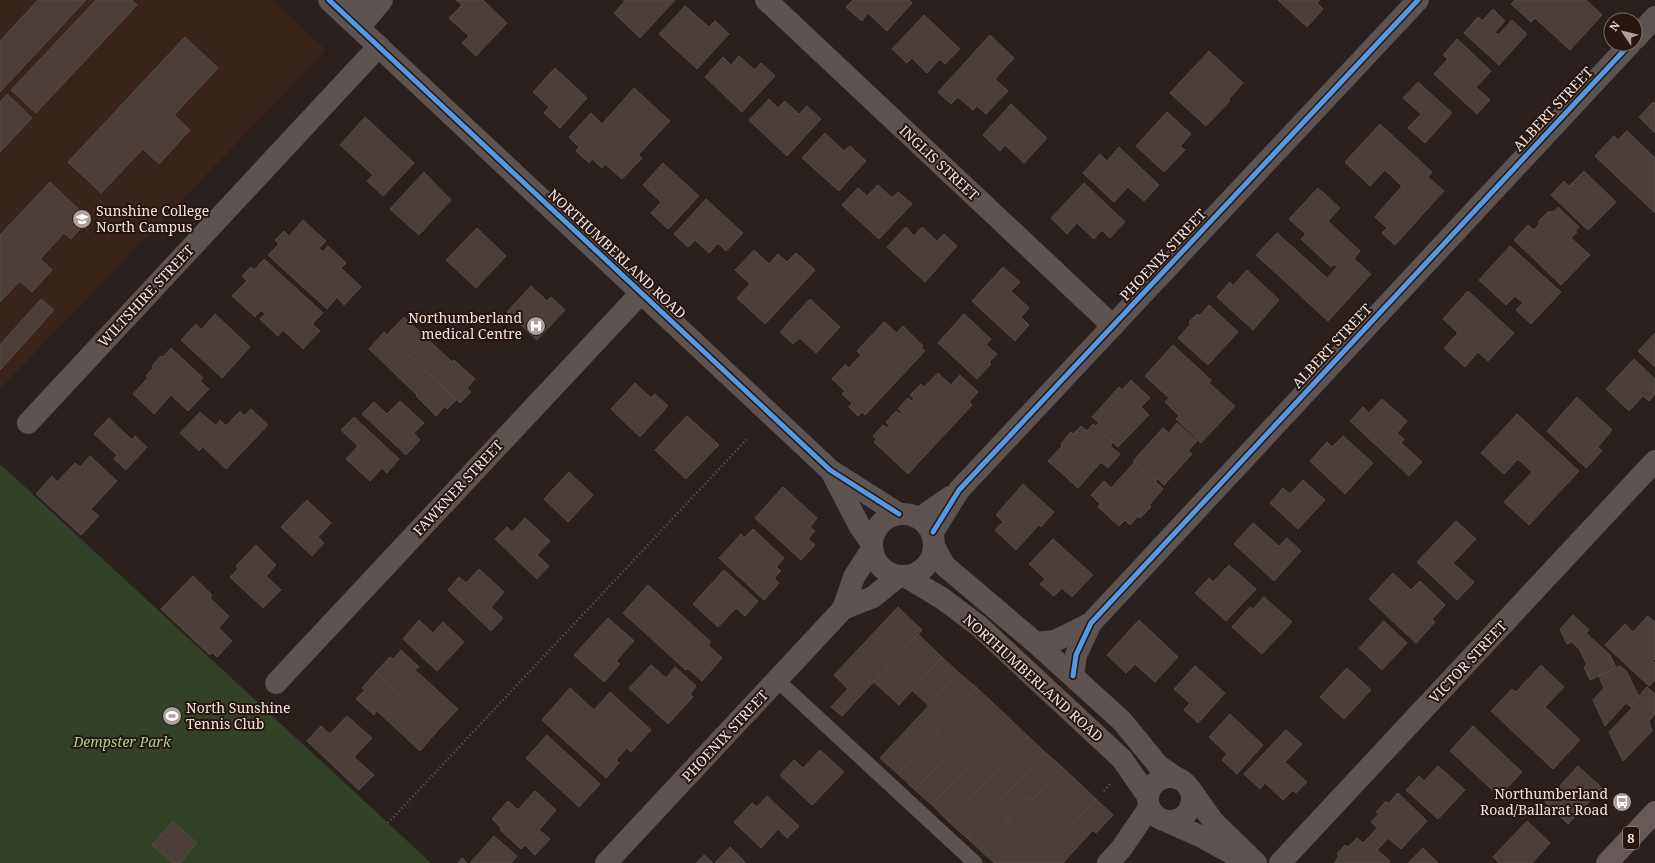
<svg xmlns="http://www.w3.org/2000/svg" width="1655" height="863" font-family="'Noto Serif',serif">
	<style>
		.built { fill: #39241b }
		.green { fill: #324127 }
		.building { fill: #4c3e39; stroke: #544c49 }
		.lines { fill: none; stroke-linecap: round; stroke-linejoin: round }
		.path { stroke: #655c5a; stroke-width: 2.5; stroke-dasharray: 1 3; stroke-linecap: butt }
		.service { stroke: #5d5452; stroke-width: 15 }
		.minor { stroke: #5d5452; stroke-width: 22 }
		.tertiary { stroke: #5d5452; stroke-width: 22 }
		.trunk { stroke: #665a58; stroke-width: 22 }
		.cycleway-casing { stroke: #26160f; stroke-width: 8 }
		.cycleway { stroke: #5399e6; stroke-width: 5 }
		.labels { text-anchor: middle; stroke-width: 4; stroke-linejoin: round; paint-order: stroke }
		.shield { fill: #26160f; stroke: #b4a7a1; stroke-width: 1 }
		.shield-label { font-size: 13px; font-weight: bold; fill: #f1e5e0 }
		.street-label { font-size: 14px; fill: #f1e5e0; stroke: #26160f }
		.poi-label { font-size: 14px; fill: #f1e5e0; stroke: #26160f; text-anchor: start }
		.park-label { font-size: 14px; font-style: italic; fill: #a7d38e; stroke: #26160f }
	</style>
	<rect width="100%" height="100%" fill="#2a211e"/>
	<polygon class="built" points="0,0 272,0 326,50 0,389"/>
	<polygon class="green" points="0,464 388,823 431,863 0,863"/>
	<g class="building">
		<polygon points="38,0 86,0 0,92 0,41"/>
		<polygon points="96,0 132,0 137,5 36,113 11,90"/>
		<polygon points="456,0 483,0 507,23 476,56 462,43 469,36 449,18 462,5"/>
		<polygon points="623,0 675,0 640,38 614,13 625,1"/>
		<polygon points="853,0 909,0 912,3 887,31 868,13 862,21 846,7"/>
		<polygon points="1278,0 1320,0 1317,3 1323,9 1307,27"/>
		<polygon points="1515,0 1586,0 1602,15 1570,50 1535,18 1531,22 1511,4"/>
		<polygon points="685,6 709,27 715,21 729,34 697,69 659,34"/>
		<polygon points="1493,9 1505,21 1495,32 1498,35 1512,20 1527,34 1499,65 1464,33 1478,17 1482,21"/>
		<polygon points="924,15 960,49 945,64 940,59 927,73 912,58 907,63 892,49"/>
		<polygon points="990,35 1014,58 995,79 1008,91 986,114 977,106 973,110 958,97 951,104 938,92"/>
		<polygon points="185,37 218,68 174,115 190,130 159,164 143,149 101,193 68,162"/>
		<polygon points="1457,39 1491,71 1476,87 1490,100 1477,114 1434,74 1448,59 1443,55"/>
		<polygon points="1209,51 1243,83 1228,100 1230,101 1206,126 1170,93"/>
		<polygon points="739,56 755,70 761,63 775,76 742,112 705,77 723,57 731,65"/>
		<polygon points="555,68 587,98 560,128 544,113 549,107 533,92"/>
		<polygon points="1418,82 1452,113 1425,143 1408,128 1421,114 1403,98"/>
		<polygon points="634,88 670,121 638,155 642,158 622,179 605,164 602,168 592,159 589,163 576,151 579,147 569,137 591,113 602,124"/>
		<polygon points="7,94 32,118 0,152 0,102"/>
		<polygon points="769,99 778,108 785,101 799,114 807,106 821,119 787,156 749,120"/>
		<polygon points="1653,102 1655,104 1655,133 1639,117"/>
		<polygon points="1011,104 1047,138 1024,163 1005,145 1000,151 983,135"/>
		<polygon points="1167,112 1191,134 1180,146 1185,150 1164,172 1136,146"/>
		<polygon points="365,117 414,163 383,196 367,181 373,175 340,145"/>
		<polygon points="1380,124 1432,172 1428,177 1444,191 1395,245 1382,233 1387,228 1375,217 1402,186 1385,170 1370,186 1345,162"/>
		<polygon points="1627,131 1655,158 1655,213 1595,156 1614,136 1618,140"/>
		<polygon points="825,133 844,151 850,146 866,161 839,191 802,158"/>
		<polygon points="1119,147 1159,185 1144,201 1128,187 1114,202 1083,173 1100,154 1107,161"/>
		<polygon points="663,163 699,196 668,229 651,213 661,202 643,185"/>
		<polygon points="1584,171 1616,202 1588,230 1551,195 1564,181 1569,186"/>
		<polygon points="424,172 451,200 419,235 390,209"/>
		<polygon points="50,182 89,219 71,239 64,233 40,259 52,270 32,292 20,281 0,302 0,235"/>
		<polygon points="1084,183 1125,222 1110,238 1102,230 1094,239 1077,223 1067,234 1051,218"/>
		<polygon points="878,185 892,198 898,192 912,204 879,239 842,205 858,188 867,196"/>
		<polygon points="1318,188 1340,208 1328,221 1360,251 1354,259 1371,274 1328,321 1256,255 1277,233 1327,278 1337,267 1334,264 1331,267 1301,239 1306,234 1289,219"/>
		<polygon points="706,199 743,233 726,251 718,243 709,253 695,240 688,247 674,234"/>
		<polygon points="1558,207 1579,227 1575,231 1577,232 1571,238 1590,255 1561,285 1514,240 1528,225 1534,230 1540,223 1538,222 1549,211 1550,213 1552,211 1554,212"/>
		<polygon points="303,220 326,241 319,248 323,252 328,246 346,263 341,268 361,287 344,305 337,297 327,309 268,255 279,244 275,240 284,231 289,236"/>
		<polygon points="906,227 914,236 922,227 937,241 944,234 957,246 925,282 887,247"/>
		<polygon points="477,228 506,256 476,288 446,260"/>
		<polygon points="1510,246 1561,292 1531,324 1516,310 1523,303 1515,296 1506,305 1479,280"/>
		<polygon points="754,250 769,264 778,254 787,262 796,253 815,270 765,324 737,298 750,284 735,270"/>
		<polygon points="264,259 323,313 312,324 320,331 303,349 283,330 278,336 260,319 265,314 261,310 255,317 232,296 247,281 242,276 251,267 254,270"/>
		<polygon points="1003,267 1020,282 1011,291 1029,308 1021,317 1029,325 1015,341 972,301"/>
		<polygon points="1247,270 1279,300 1253,330 1217,297 1230,282 1233,286"/>
		<polygon points="531,286 547,301 551,297 565,310 537,340 507,312"/>
		<polygon points="1468,291 1514,333 1488,361 1478,352 1465,367 1444,348 1458,333 1443,319"/>
		<polygon points="41,299 54,310 0,370 0,345"/>
		<polygon points="810,299 840,327 816,353 800,338 793,344 780,332"/>
		<polygon points="1209,305 1238,332 1208,365 1178,338 1191,324 1189,322 1197,314 1199,316"/>
		<polygon points="215,314 250,347 222,378 181,340 196,324 201,330"/>
		<polygon points="964,314 991,339 986,345 997,354 989,362 991,364 977,379 938,343"/>
		<polygon points="404,317 452,362 454,360 475,379 467,388 471,392 460,403 387,335"/>
		<polygon points="884,322 897,333 903,326 923,346 921,348 925,351 865,415 862,412 858,416 849,407 852,403 842,394 845,391 832,379 845,365 849,368 861,355 857,351"/>
		<polygon points="384,332 456,400 447,409 444,407 436,416 416,396 417,395 369,349"/>
		<polygon points="1655,333 1655,367 1638,351"/>
		<polygon points="1173,345 1211,380 1209,383 1235,406 1201,443 1176,419 1179,416 1165,402 1169,398 1145,376"/>
		<polygon points="171,348 203,378 200,381 209,389 188,411 171,395 154,414 133,394 148,378 146,376 153,368 152,366 161,356 163,357"/>
		<polygon points="1634,359 1655,379 1655,394 1649,401 1643,396 1629,411 1606,389"/>
		<polygon points="938,373 951,385 960,375 978,392 969,402 972,405 908,474 874,442 877,439 873,436 883,425 887,428 889,425 886,422 896,411 900,414 902,412 898,409 908,398 912,401 914,399 910,395 921,384 924,387"/>
		<polygon points="1131,380 1150,398 1141,407 1149,415 1118,447 1095,426 1099,423 1092,417 1119,387 1122,390"/>
		<polygon points="635,383 651,398 655,394 668,406 640,437 611,409"/>
		<polygon points="1577,397 1612,430 1598,447 1602,451 1586,468 1547,431"/>
		<polygon points="1382,399 1407,421 1397,433 1404,439 1401,443 1422,462 1409,476 1350,421 1363,407 1369,413"/>
		<polygon points="400,401 424,423 414,433 420,440 406,455 362,414 374,402 387,414"/>
		<polygon points="251,409 268,425 226,469 203,447 199,451 180,433 200,412 216,426 220,420 226,426 240,411 244,416"/>
		<polygon points="1517,414 1579,471 1529,525 1504,502 1532,472 1518,459 1504,474 1481,453"/>
		<polygon points="687,416 719,445 686,479 655,450"/>
		<polygon points="354,417 399,459 387,473 382,468 370,481 346,459 358,446 341,430"/>
		<polygon points="109,418 132,440 135,436 147,447 126,470 114,459 117,455 94,434"/>
		<polygon points="1177,423 1197,441 1188,451 1192,454 1164,485 1158,479 1155,482 1133,461 1163,428 1169,433"/>
		<polygon points="1093,424 1113,442 1110,446 1120,454 1108,468 1101,462 1078,488 1048,461 1062,446 1061,444 1071,432 1073,434 1081,426 1087,431"/>
		<polygon points="1343,436 1373,463 1345,494 1310,461 1327,442 1332,447"/>
		<polygon points="90,456 117,481 91,509 99,516 81,535 36,494 52,476 57,482 75,463 80,467"/>
		<polygon points="1135,462 1163,489 1149,505 1151,507 1140,518 1138,516 1130,525 1125,520 1119,526 1098,507 1100,504 1091,495 1104,481 1111,488"/>
		<polygon points="569,472 593,495 568,522 544,499"/>
		<polygon points="1303,480 1325,500 1298,529 1270,503 1283,488 1290,494"/>
		<polygon points="1023,484 1054,512 1041,527 1039,525 1016,550 995,530 1003,522 996,515"/>
		<polygon points="783,487 817,518 810,527 815,531 808,539 815,545 801,560 755,518"/>
		<polygon points="307,500 331,523 318,537 324,543 312,556 281,527"/>
		<polygon points="525,518 550,541 537,555 549,566 537,579 495,539 507,527 512,532"/>
		<polygon points="1456,521 1476,539 1453,563 1474,582 1457,600 1417,562"/>
		<polygon points="1253,523 1279,546 1287,538 1301,551 1274,581 1234,544"/>
		<polygon points="753,529 784,558 776,567 781,571 774,578 779,583 764,600 719,558 741,534 744,538"/>
		<polygon points="1053,539 1093,575 1072,597 1062,588 1054,596 1040,584 1045,579 1029,564"/>
		<polygon points="256,545 276,565 266,576 281,590 263,608 230,577 238,569 236,566"/>
		<polygon points="1229,565 1256,589 1226,621 1195,593 1209,578 1213,582"/>
		<polygon points="479,569 504,592 491,607 503,618 491,631 448,590 459,577 466,583"/>
		<polygon points="724,570 758,601 745,616 736,608 718,627 693,604"/>
		<polygon points="1393,573 1411,590 1420,581 1445,605 1432,619 1435,622 1416,643 1369,599"/>
		<polygon points="193,576 212,595 210,598 229,616 219,628 232,641 217,657 212,652 210,655 161,609"/>
		<polygon points="648,585 711,642 708,645 722,658 702,681 687,668 686,670 623,613"/>
		<polygon points="1264,597 1292,622 1262,654 1232,627 1250,607 1253,609"/>
		<polygon points="898,607 922,630 842,716 831,707 848,689 834,675"/>
		<polygon points="1573,615 1589,630 1586,633 1610,655 1616,668 1590,680 1584,667 1587,665 1580,650 1572,642 1567,644 1560,629"/>
		<polygon points="1648,616 1655,622 1655,659 1653,661 1655,663 1655,680 1649,686 1605,645 1625,624 1633,632"/>
		<polygon points="608,618 634,641 616,661 620,664 604,682 574,655"/>
		<polygon points="419,620 433,633 443,622 464,642 437,671 403,639"/>
		<polygon points="1139,620 1178,657 1155,682 1135,664 1126,673 1107,655"/>
		<polygon points="1384,621 1407,643 1382,670 1359,648"/>
		<polygon points="918,634 942,657 899,705 874,682"/>
		<polygon points="401,650 419,667 415,670 458,709 438,730 376,672 390,657 393,659"/>
		<polygon points="942,657 959,673 929,706 912,690"/>
		<polygon points="651,665 666,678 675,667 696,686 690,694 693,697 668,724 629,688"/>
		<polygon points="1541,665 1564,687 1545,707 1580,740 1553,769 1491,711 1512,689 1516,692"/>
		<polygon points="1195,666 1225,693 1198,723 1184,710 1190,703 1174,689"/>
		<polygon points="1620,666 1627,672 1639,697 1630,706 1626,703 1605,726 1593,700 1604,688 1599,676"/>
		<polygon points="1347,668 1371,690 1344,719 1320,697"/>
		<polygon points="376,672 438,730 420,751 377,711 374,715 356,699 365,690 362,688"/>
		<polygon points="959,673 977,688 898,774 880,758"/>
		<polygon points="1647,687 1655,694 1655,714 1649,721 1652,731 1623,761 1609,732 1632,708 1630,706"/>
		<polygon points="570,688 594,710 610,692 651,730 631,752 627,748 616,760 619,763 606,778 542,720"/>
		<polygon points="977,688 994,704 915,790 898,774"/>
		<polygon points="994,704 1011,720 932,805 915,790"/>
		<polygon points="1230,714 1263,745 1237,774 1222,760 1227,754 1209,737"/>
		<polygon points="347,716 372,738 354,757 374,775 359,790 307,741 321,726 330,734"/>
		<polygon points="1011,720 1028,736 949,822 932,805"/>
		<polygon points="1473,726 1522,772 1499,796 1450,751"/>
		<polygon points="1286,730 1302,744 1285,762 1307,782 1296,793 1293,790 1283,800 1265,783 1260,789 1244,774"/>
		<polygon points="547,735 600,784 579,807 526,758"/>
		<polygon points="1028,736 1045,752 967,838 949,822"/>
		<polygon points="820,750 844,772 812,805 780,775 794,760 803,768"/>
		<polygon points="1045,752 1062,767 1032,800 1029,797 980,850 967,838"/>
		<polygon points="1438,766 1465,790 1438,819 1406,790 1419,776 1424,781"/>
		<polygon points="1578,766 1602,788 1568,824 1545,802"/>
		<polygon points="1062,767 1096,799 1037,863 994,863 980,850 1029,797 1032,800"/>
		<polygon points="535,791 556,810 539,830 550,839 535,855 525,845 521,849 500,830 501,828 492,819 508,801 518,810"/>
		<polygon points="1398,793 1427,821 1401,849 1388,838 1382,845 1371,835 1377,828 1371,822 1379,814 1376,812 1386,801 1388,804"/>
		<polygon points="767,796 799,826 787,838 778,829 761,848 734,822 752,803 757,807"/>
		<polygon points="1096,799 1113,815 1096,833 1093,830 1063,863 1037,863"/>
		<polygon points="1527,821 1550,843 1532,863 1499,863 1493,857"/>
		<polygon points="173,822 197,843 180,863 173,863 152,845"/>
		<polygon points="1371,835 1382,845 1377,850 1390,861 1388,863 1334,863 1339,856 1337,854 1345,845 1348,847 1357,838 1363,843"/>
		<polygon points="494,836 517,856 511,863 470,863"/>
		<polygon points="730,847 746,863 715,863"/>
		<polygon points="1423,848 1438,863 1408,863"/>
		<polygon points="704,855 713,863 696,863"/>
		<polygon points="462,858 467,863 458,863"/>
	</g>
	<g class="lines">
		<g class="path">
			<polyline points="1104,791 1110,784"/>
			<polyline points="388,823 747,439"/>
		</g>
		<polyline class="service" points="777,680 975,863"/>
		<g class="minor">
			<polyline points="766,0 1113,326"/>
			<polyline points="346,16 361,0"/>
			<polyline points="359,28 382,0"/>
			<polyline points="1635,39 1655,17"/>
			<polyline points="28,423 379,46"/>
			<polyline points="920,518 950,497"/>
			<polyline points="933,532 959,490 1418,0"/>
			<polyline points="1036,643 1055,641 1091,623"/>
			<polyline points="1073,676 1076,655 1091,623 1630,44"/>
			<polyline points="276,683 641,293"/>
			<polyline points="1108,863 1121,849 1149,808"/>
			<polyline points="1280,863 1655,461"/>
		</g>
		<g class="tertiary">
			<polyline points="329,0 830,470 899,514"/>
			<polyline points="831,471 860,527 872,544"/>
			<circle cx="903" cy="545" r="31"/>
			<polyline points="935,548 945,566 1036,643 1122,721 1158,765 1175,777"/>
			<polyline points="905,576 943,599 979,626 1122,759 1147,795"/>
			<polyline points="843,609 873,597 899,576"/>
			<circle cx="1170" cy="799" r="22"/>
			<polyline points="1191,790 1213,821 1256,863"/>
			<polyline points="1168,822 1202,837 1240,858"/>
			<polyline points="606,863 843,609 854,577 872,549"/>
		</g>
		<polyline class="trunk" points="1607,863 1655,812"/>
		<g class="cycleway-casing">
			<g id="cycleway">
				<polyline points="329,0 830,470 899,514"/>
				<polyline points="933,532 959,490 1418,0"/>
				<polyline points="1073,676 1076,655 1091,623 1630,44"/>
			</g>
		</g>
		<use href="#cycleway" class="cycleway"/>
	</g>
	<defs>
		<g id="school-disc" transform="scale(1)"><circle r="9.5" fill="#aba09c" stroke="#26160f"/><path d="M0-5L7-2L0 1L-7-2ZM-4 1L0 2.5L4 1V4Q0 6-4 4Z" fill="#fff"/></g>
		<g id="hospital-disc" transform="scale(1)"><circle r="9.5" fill="#aba09c" stroke="#26160f"/><path d="M-5-5h3v3.5h4V-5h3V5h-3V1.5h-4V5h-3Z" fill="#fff"/></g>
		<g id="stadium-disc" transform="scale(1)"><circle r="9.5" fill="#aba09c" stroke="#26160f"/><path d="M0-5a6.5 5 0 1 0 0 10a6.5 5 0 1 0 0-10ZM-3.5-1.8h7v3.6h-7Z" fill="#fff"/></g>
		<g id="bus-disc" transform="scale(1)"><circle r="9.5" fill="#aba09c" stroke="#26160f"/><path d="M-5-6H5V4H4V6H2V4H-2V6H-4V4H-5ZM-3.5-4V0h7V-4ZM-3.5 1.2v1.5H-2V1.2ZM2 1.2v1.5H3.5V1.2Z" fill="#fff"/></g>
	</defs>
	<g fill-rule="evenodd">
		<use href="#school-disc" x="82" y="219"/>
		<use href="#hospital-disc" x="536" y="326"/>
		<use href="#stadium-disc" x="172" y="716"/>
		<use href="#bus-disc" x="1622" y="802"/>
	</g>
	<g class="labels">
		<rect class="shield" x="1623" y="827" width="16" height="22" rx="3"/>
		<g class="shield-label">
			<text x="1631" y="843">8</text>
		</g>
		<g class="street-label">
			<text transform="translate(1553 109) rotate(-47)" y="5">ALBERT STREET</text>
			<text transform="translate(939 163) rotate(43)" y="5">INGLIS STREET</text>
			<text transform="translate(617 254) rotate(43)" y="5">NORTHUMBERLAND ROAD</text>
			<text transform="translate(1163 255) rotate(-47)" y="5">PHOENIX STREET</text>
			<text transform="translate(146 296) rotate(-47)" y="5">WILTSHIRE STREET</text>
			<text transform="translate(1332 346) rotate(-47)" y="5">ALBERT STREET</text>
			<text transform="translate(458 488) rotate(-47)" y="5">FAWKNER STREET</text>
			<text transform="translate(1468 662) rotate(-47)" y="5">VICTOR STREET</text>
			<text transform="translate(1033 678) rotate(42)" y="5">NORTHUMBERLAND ROAD</text>
			<text transform="translate(725 736) rotate(-47)" y="5">PHOENIX STREET</text>
		</g>
		<g class="poi-label">
			<text x="96" y="216">Sunshine College<tspan x="96" dy="16">North Campus</tspan></text>
			<text x="522" y="323" text-anchor="end">Northumberland<tspan x="522" dy="16">medical Centre</tspan></text>
			<text x="186" y="713">North Sunshine<tspan x="186" dy="16">Tennis Club</tspan></text>
			<text x="1608" y="799" text-anchor="end">Northumberland<tspan x="1608" dy="16">Road/Ballarat Road</tspan></text>
		</g>
		<g class="park-label">
			<text x="122" y="747">Dempster Park</text>
		</g>
	</g>
	<g transform="translate(1623 32) rotate(305)"><circle r="19" fill="#26160f" stroke="#776963"/>
	<path d="M0-3L7 15L0 10L-7 15Z" fill="#aba09c"/>
	<text y="-6" font-size="11" font-weight="bold" text-anchor="middle" fill="#f1e5e0">N</text>
	</g>
</svg>
